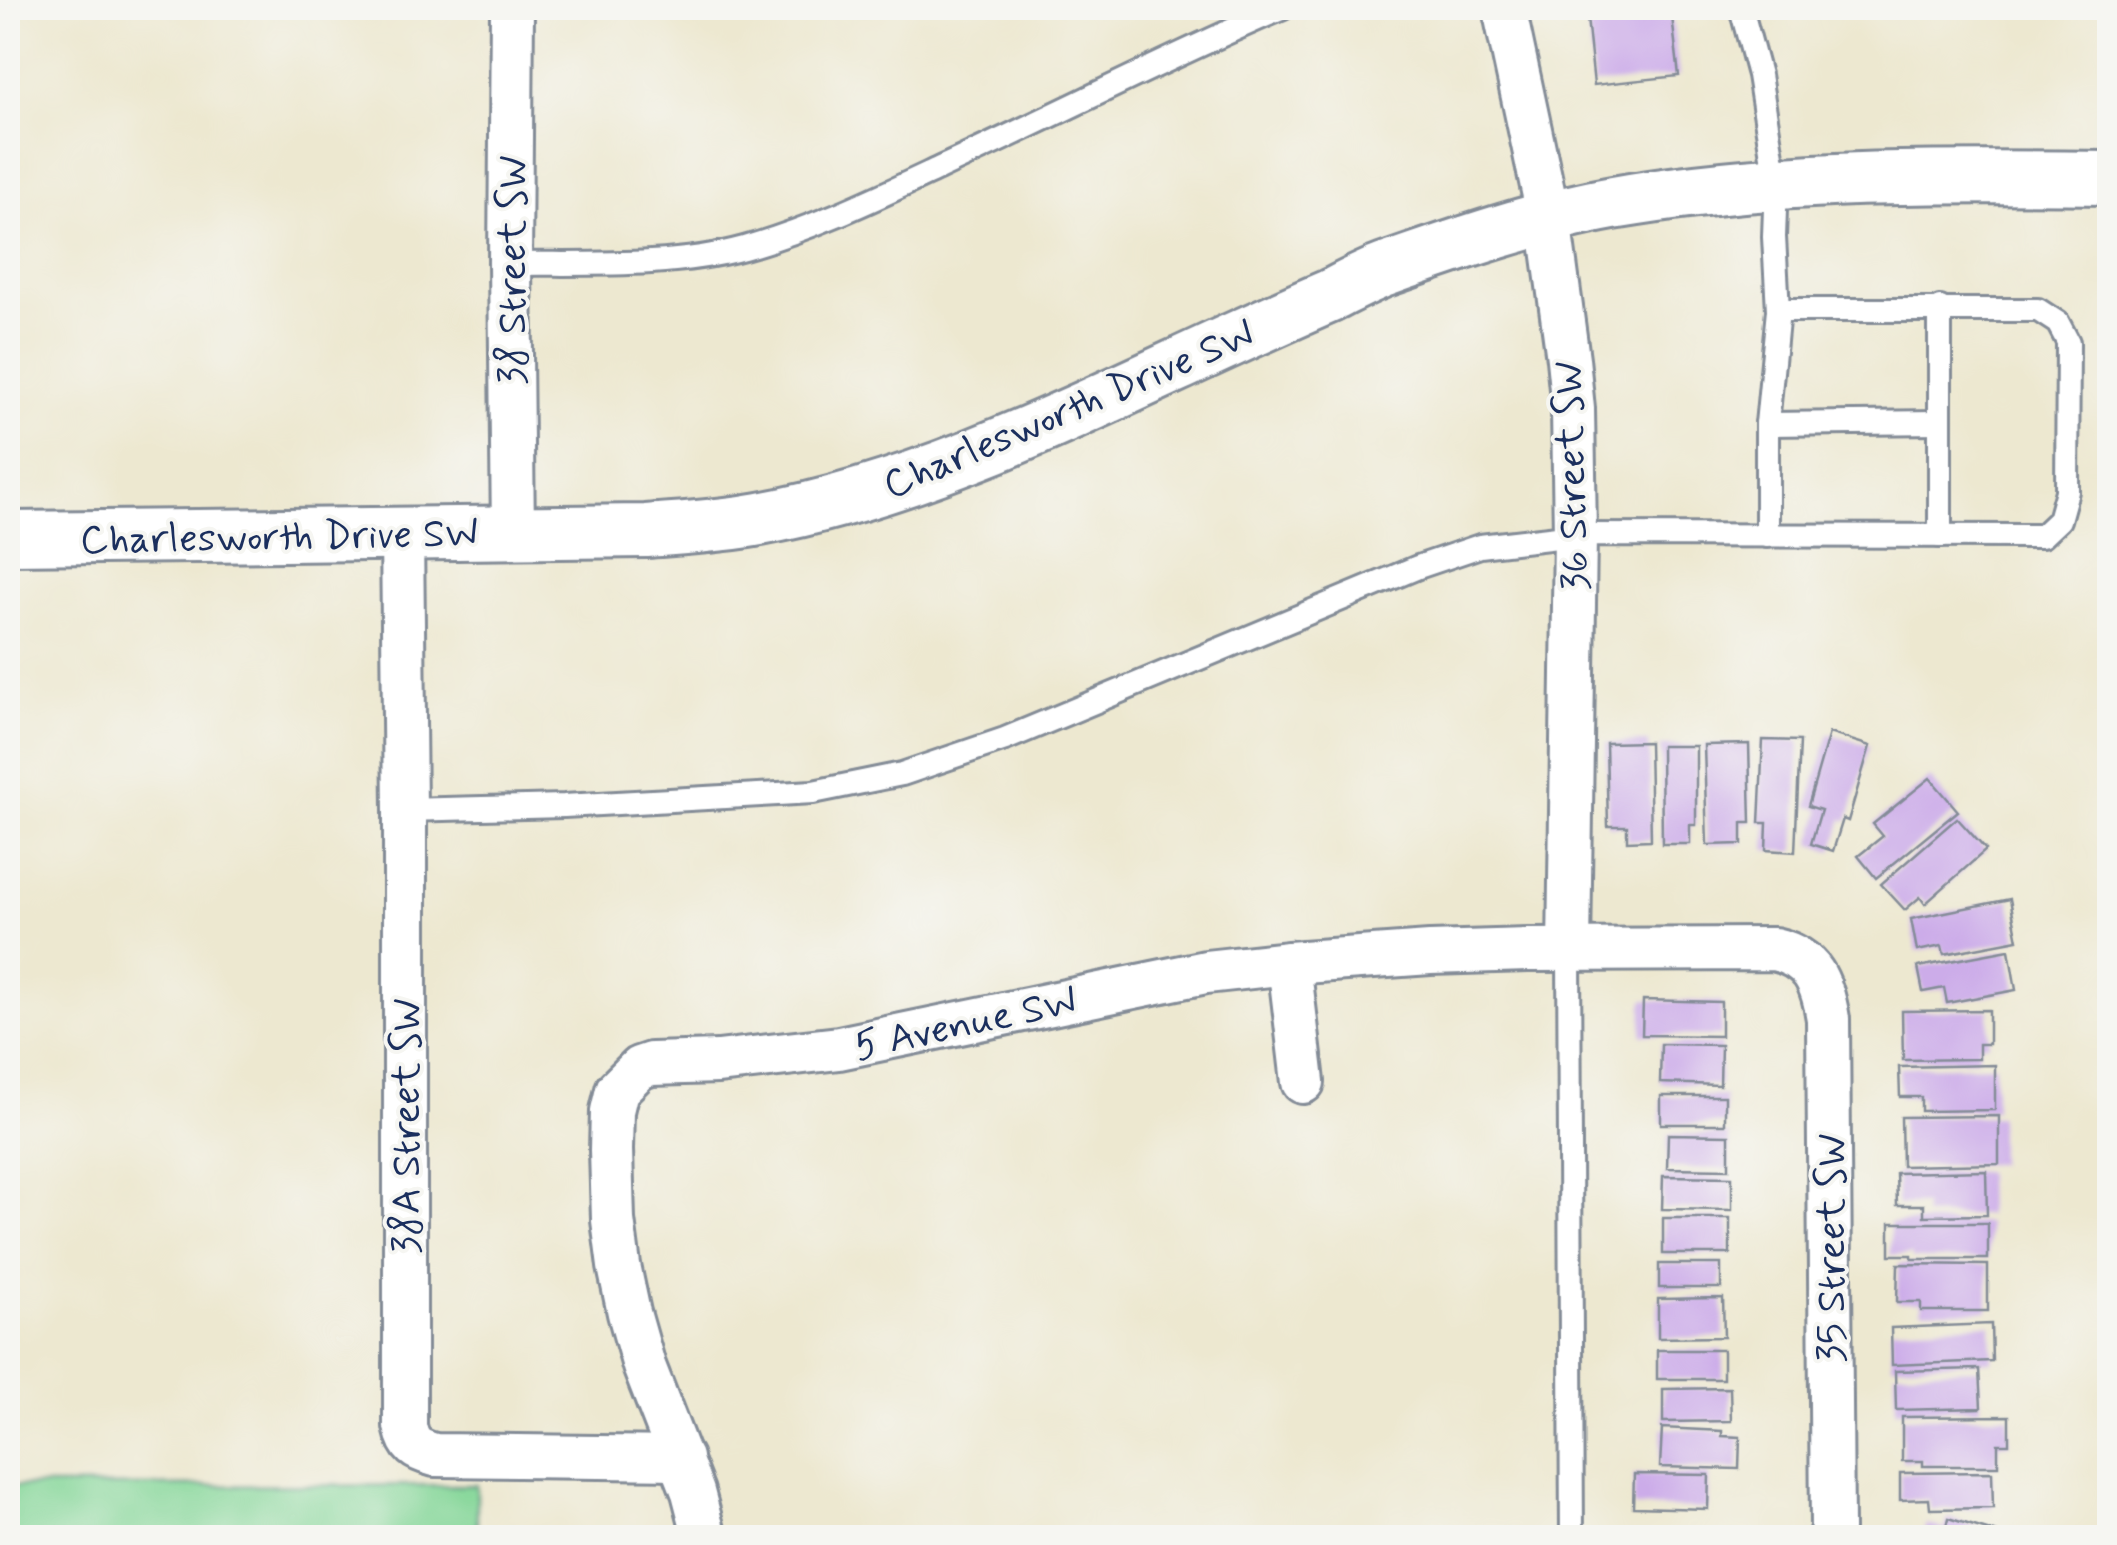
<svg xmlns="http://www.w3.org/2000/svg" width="2117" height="1545" font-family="Mynerve,sans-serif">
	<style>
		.green { fill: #83d697; stroke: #4f827a; stroke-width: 2.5 }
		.building { fill: #ccace9 }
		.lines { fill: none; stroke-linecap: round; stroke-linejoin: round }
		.service-casing { stroke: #848c97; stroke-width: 28 }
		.minor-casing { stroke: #848c97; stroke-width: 48 }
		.tertiary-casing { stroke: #848c97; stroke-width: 58 }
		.service { stroke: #fff; stroke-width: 22 }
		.minor { stroke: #fff; stroke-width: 42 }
		.tertiary { stroke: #fff; stroke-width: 52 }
		.labels { text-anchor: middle; stroke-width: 8; stroke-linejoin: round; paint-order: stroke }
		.street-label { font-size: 40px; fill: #1b2f5e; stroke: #f6f6f2 }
	</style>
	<rect width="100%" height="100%" fill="#f6f6f2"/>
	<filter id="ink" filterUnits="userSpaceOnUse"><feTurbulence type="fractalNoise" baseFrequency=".01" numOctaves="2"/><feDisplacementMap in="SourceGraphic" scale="20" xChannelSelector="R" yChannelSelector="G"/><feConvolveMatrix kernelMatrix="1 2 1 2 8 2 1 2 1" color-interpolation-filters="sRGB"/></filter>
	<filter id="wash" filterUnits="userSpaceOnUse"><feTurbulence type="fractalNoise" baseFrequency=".0048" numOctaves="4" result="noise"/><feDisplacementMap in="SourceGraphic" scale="40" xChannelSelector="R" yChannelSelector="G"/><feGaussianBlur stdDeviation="2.25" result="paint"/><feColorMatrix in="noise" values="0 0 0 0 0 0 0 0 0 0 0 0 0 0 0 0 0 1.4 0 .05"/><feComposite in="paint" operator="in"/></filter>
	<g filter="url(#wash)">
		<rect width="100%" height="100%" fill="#ede8d0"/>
		<polygon class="green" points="477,1485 477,1537 8,1537 8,1486"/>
		<g id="blocks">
			<g class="building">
				<polygon points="1586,8 1671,8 1679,76 1594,85"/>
				<polygon points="1829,733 1870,746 1848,821 1843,819 1833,851 1811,844 1821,810 1808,806"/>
				<polygon points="1763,740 1800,741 1795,852 1766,850 1767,823 1759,823"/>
				<polygon points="1649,742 1651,840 1627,841 1627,826 1608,826 1606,743"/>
				<polygon points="1749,744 1751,823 1742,823 1742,844 1707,845 1704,745"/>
				<polygon points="1661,746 1696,746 1696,825 1690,825 1690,844 1662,844"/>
				<polygon points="1930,778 1958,811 1876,878 1858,856 1883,836 1873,824"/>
				<polygon points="1957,818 1986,850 1925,904 1920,897 1905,910 1881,884"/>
				<polygon points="2010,899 2018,940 1944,954 1942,946 1917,951 1911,919"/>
				<polygon points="2009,950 2016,990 1947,1003 1944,988 1923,992 1918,967"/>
				<polygon points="1643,1000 1721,1002 1721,1036 1642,1035"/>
				<polygon points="1989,1010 1989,1044 1979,1044 1979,1059 1903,1060 1902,1011"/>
				<polygon points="1661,1044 1721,1045 1720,1085 1660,1083"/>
				<polygon points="1995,1065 1995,1110 1921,1111 1921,1097 1900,1097 1899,1067"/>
				<rect x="1661" y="1096" width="64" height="28"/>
				<polygon points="1999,1116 1999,1164 1902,1166 1901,1117"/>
				<polygon points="1668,1134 1729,1135 1729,1169 1667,1168"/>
				<polygon points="1986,1171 1987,1215 1924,1216 1924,1205 1897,1205 1896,1173"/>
				<polygon points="1663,1176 1732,1177 1732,1210 1662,1209"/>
				<rect x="1663" y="1218" width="67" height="36"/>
				<polygon points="1890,1223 1988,1223 1988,1259 1912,1259 1912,1255 1890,1255"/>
				<rect x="1659" y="1264" width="62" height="24"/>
				<polygon points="1898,1264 1988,1265 1988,1311 1921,1311 1921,1302 1897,1302"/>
				<polygon points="1723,1298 1724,1337 1658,1338 1658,1299"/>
				<polygon points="1991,1324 1992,1361 1892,1365 1891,1328"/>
				<rect x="1657" y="1350" width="66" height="29"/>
				<polygon points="1979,1369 1981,1408 1896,1410 1895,1371"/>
				<polygon points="1730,1388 1731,1421 1663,1422 1663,1389"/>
				<polygon points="2009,1416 2009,1444 1998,1444 1998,1466 1923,1466 1923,1461 1902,1461 1902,1417"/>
				<polygon points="1662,1428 1722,1431 1722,1436 1740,1437 1739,1469 1660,1467"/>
				<polygon points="1992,1472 1993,1508 1930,1509 1929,1499 1900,1500 1900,1473"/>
				<polygon points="1634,1474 1709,1475 1708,1509 1633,1507"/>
				<polygon points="1948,1518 2010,1537 2010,1538 1923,1538 1927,1524 1945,1530"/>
			</g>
		</g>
	</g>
	<g filter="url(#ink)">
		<use href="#blocks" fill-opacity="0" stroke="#848c97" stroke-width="2.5"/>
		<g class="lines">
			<g class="service-casing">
				<g id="service">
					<polyline points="1741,8 1759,75 1776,181 1774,237 1778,310 1767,424 1767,536"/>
					<path d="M 510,264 C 585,263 671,268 744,248 C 812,229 876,198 940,168 C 1055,116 1167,57 1283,8"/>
					<polyline points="1767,424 1940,422"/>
					<polyline points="1940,536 1940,308"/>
					<polyline points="405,810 564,806 813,792 902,774 1005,739 1418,567 1480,546 1575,535 2042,536 2059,520 2067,491 2068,342 2058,323 2038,310 1778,310"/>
					<polyline points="1569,950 1572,1538"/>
				</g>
			</g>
			<g class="minor-casing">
				<g id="minor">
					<polyline points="512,8 510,264 513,533"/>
					<polyline points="1504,8 1549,219 1568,359 1573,409 1575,535 1569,950"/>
					<path d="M 402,534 L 405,810 L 405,1426 C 409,1446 416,1450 435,1455 L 681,1458"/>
					<polyline points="1289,963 1303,1082"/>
					<path d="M 705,1538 L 693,1492 L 644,1366 L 629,1313 L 619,1266 L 613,1220 L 611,1150 L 612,1111 L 617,1090 L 639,1068 L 651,1064 L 718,1062 L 839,1048 L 1206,972 L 1289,963 L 1430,953 L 1528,950 L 1774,949 C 1813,958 1822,982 1828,1019 L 1832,1529 L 1829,1538"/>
				</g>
			</g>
			<g class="tertiary-casing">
				<path id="tertiary" d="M 8,538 L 646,531 C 684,528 723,526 760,519 C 922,489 1077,411 1225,343 C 1260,327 1295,311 1330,296 C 1348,287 1366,277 1385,270 C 1456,245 1540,216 1613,203 C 1778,174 1943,176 2110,178"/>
			</g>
			<use href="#service" class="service"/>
			<use href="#minor" class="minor"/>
			<use href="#tertiary" class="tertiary"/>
		</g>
	</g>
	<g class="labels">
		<g class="street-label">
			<text transform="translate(511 270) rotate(-90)" y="14">38 Street SW</text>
			<text transform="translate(1068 408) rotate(-23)" y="14">Charlesworth Drive SW</text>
			<text transform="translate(1570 476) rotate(-92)" y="14">36 Street SW</text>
			<text transform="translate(279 535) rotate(-1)" y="14">Charlesworth Drive SW</text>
			<text transform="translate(965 1022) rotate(-12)" y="14">5 Avenue SW</text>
			<text transform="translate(405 1126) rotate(-90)" y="14">38A Street SW</text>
			<text transform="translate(1830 1248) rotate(-90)" y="14">35 Street SW</text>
		</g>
	</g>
	<rect width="2117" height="1545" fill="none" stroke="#f6f6f2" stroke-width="40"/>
</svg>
